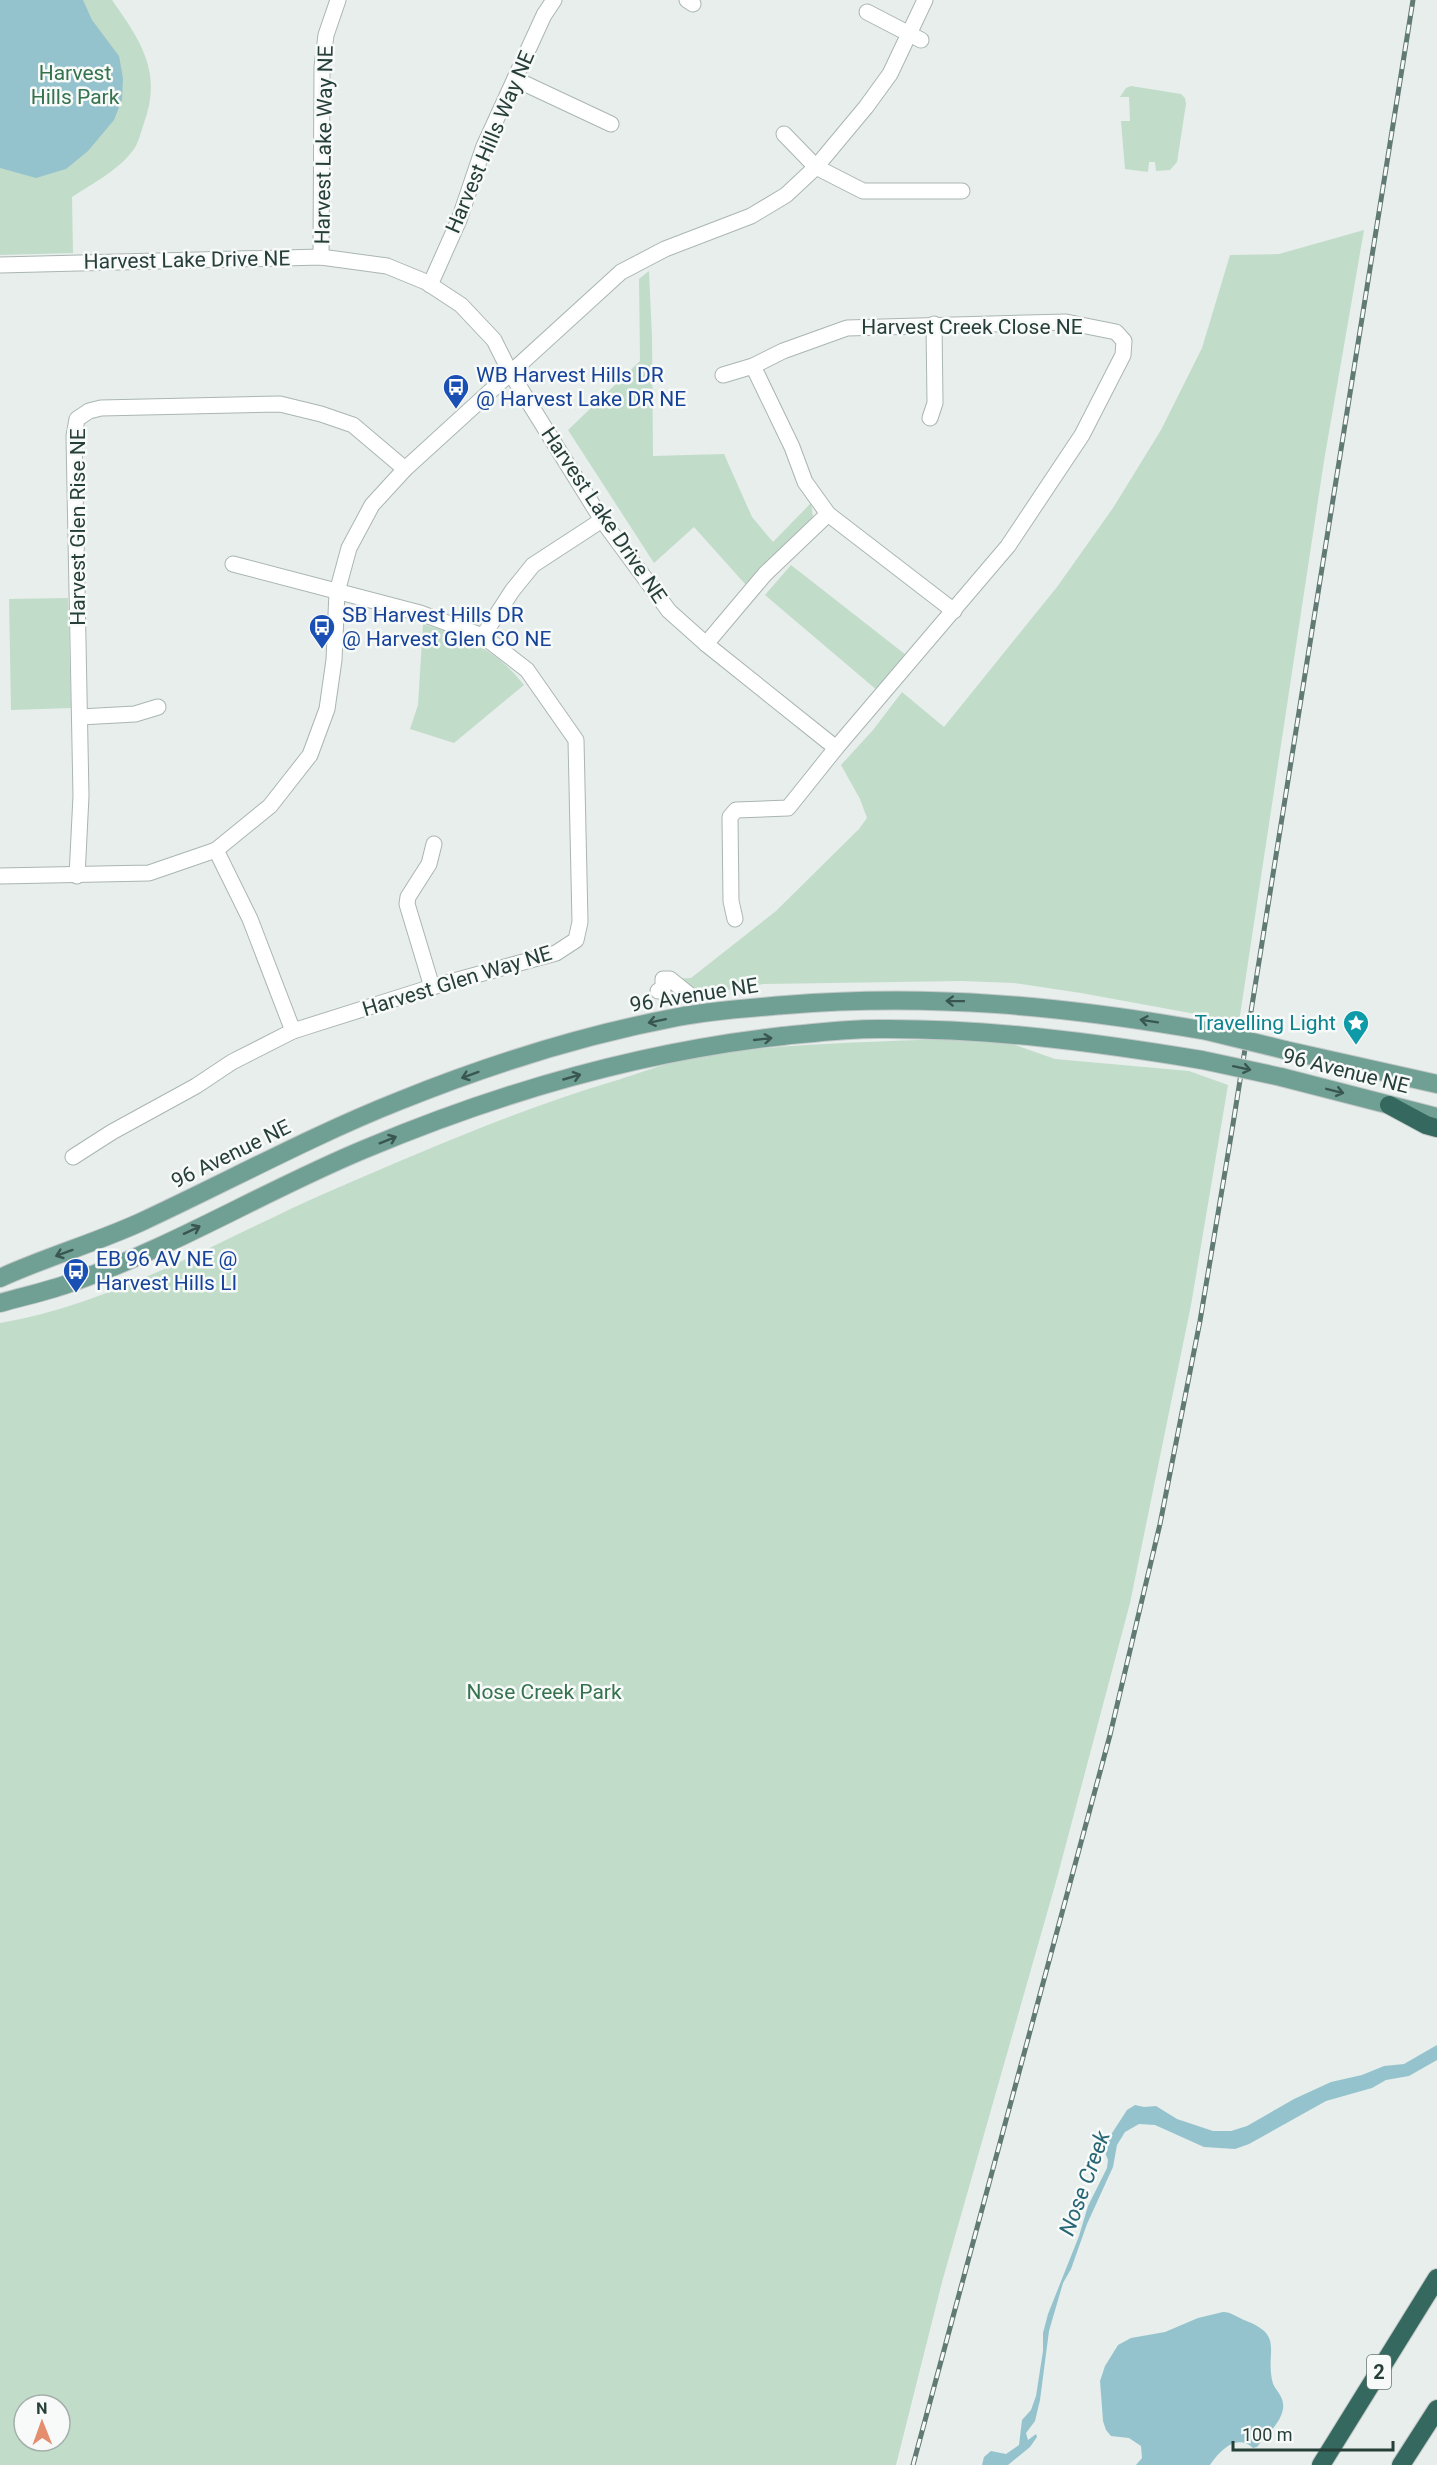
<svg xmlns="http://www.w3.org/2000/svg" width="1437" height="2465" font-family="Roboto,sans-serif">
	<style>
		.park { fill: #c2dcca; fill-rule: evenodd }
		.water { fill: #95c3cd }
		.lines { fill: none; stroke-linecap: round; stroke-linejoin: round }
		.minor-casing { stroke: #aab6b2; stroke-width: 17 }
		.major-casing { stroke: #c3c9c8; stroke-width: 20 }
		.highway-casing { stroke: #c3c9c8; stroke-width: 20 }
		.minor { stroke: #fff; stroke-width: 15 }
		.major { stroke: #709f94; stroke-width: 18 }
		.highway { stroke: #35685f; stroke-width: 18 }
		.rail-casing { stroke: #627a74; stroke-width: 5 }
		.rail { stroke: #f7faf9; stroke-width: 3; stroke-dasharray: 9; stroke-linecap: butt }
		.major-bridge-casing { stroke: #c3c9c8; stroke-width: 20; stroke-linecap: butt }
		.major-bridge { stroke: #709f94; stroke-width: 18 }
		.oneway { stroke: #395750 }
		.labels { text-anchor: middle; stroke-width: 5; stroke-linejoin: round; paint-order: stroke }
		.shield { fill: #f7faf9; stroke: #657773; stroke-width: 1.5 }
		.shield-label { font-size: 20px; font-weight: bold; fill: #273f39 }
		.park-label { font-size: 21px; fill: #35724e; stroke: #f7faf9 }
		.street-label { font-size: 21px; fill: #273f39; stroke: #f7faf9 }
		.transit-label { font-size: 21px; fill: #164399; stroke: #f7faf9; text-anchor: start }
		.culture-label { font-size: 21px; fill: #0d838f; stroke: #f7faf9; text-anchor: end }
		.water-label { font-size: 22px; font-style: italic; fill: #266675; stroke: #f7faf9 }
	</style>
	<rect width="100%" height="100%" fill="#e7eeeb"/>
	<g class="park">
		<path d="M 0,0 L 112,0 C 140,40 163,72 144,123 C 141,131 139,142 134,149 C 119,170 93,183 72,197 L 73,253 L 0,255 Z"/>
		<polygon points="1131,86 1181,94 1185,98 1186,104 1177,162 1170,170 1156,171 1155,162 1149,162 1148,172 1125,169 1121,121 1130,121 1129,97 1120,97 1126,88"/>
		<polygon points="1364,230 1324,461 1239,1022 1081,993 1014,983 961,981 764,984 691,996 670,979 691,978 776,911 859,829 867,818 860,799 841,765 873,730 902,692 944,727 1057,587 1113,508 1161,430 1202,348 1230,255 1279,254"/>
		<polygon points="649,271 652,338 653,456 724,454 752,517 773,542 811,503 813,517 746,585 694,527 654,563 568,430 640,361 639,279"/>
		<polygon points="791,565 906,655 878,691 765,595"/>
		<polygon points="68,598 71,708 11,710 9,599"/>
		<path d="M 423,624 C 467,638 495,648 524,685 L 454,743 L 410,729 L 418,705 Z"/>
		<path d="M 941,1039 L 1007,1042 L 1055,1059 L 1189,1071 L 1228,1085 L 1191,1305 L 1130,1603 L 1057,1878 L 942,2282 L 896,2465 L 0,2465 L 0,1323 C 116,1303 221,1239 328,1192 C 421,1152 514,1111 611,1082 C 635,1075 659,1065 683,1060 C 767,1043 855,1043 941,1039 ZM 24,2405 L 60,2405 L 60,2441 L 24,2441 Z"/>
	</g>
	<g class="water">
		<polygon points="0,0 83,0 92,20 119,56 123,78 122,100 114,120 88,151 66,169 36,178 0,168"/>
		<polygon points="1437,2045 1437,2060 1409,2076 1386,2080 1372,2088 1326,2101 1249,2144 1235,2149 1204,2147 1155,2125 1139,2124 1125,2132 1117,2145 1113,2167 1087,2224 1071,2269 1063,2283 1049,2331 1040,2400 1035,2421 1026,2433 1028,2440 1036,2434 1037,2437 1030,2447 1008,2465 982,2465 984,2457 991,2451 1006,2454 1019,2445 1022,2420 1031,2410 1036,2396 1043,2351 1043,2333 1048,2314 1079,2236 1088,2206 1107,2168 1108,2160 1103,2147 1127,2110 1135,2105 1144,2107 1156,2106 1177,2119 1213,2131 1231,2131 1247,2126 1294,2099 1331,2082 1362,2075 1384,2066 1404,2064"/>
		<path d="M 1223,2312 C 1231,2312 1237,2317 1244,2320 C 1284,2335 1266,2349 1272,2380 C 1274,2391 1285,2395 1283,2409 C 1280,2425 1266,2434 1257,2447 L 1253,2448 C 1236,2433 1220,2451 1210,2465 L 1136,2465 L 1142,2458 L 1141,2446 L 1129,2438 L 1111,2436 L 1106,2430 L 1103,2421 L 1100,2381 L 1105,2366 L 1118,2345 L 1131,2338 L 1165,2332 L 1198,2318 Z"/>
	</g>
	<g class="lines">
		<g class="minor-casing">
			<g id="minor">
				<polyline points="687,0 693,4"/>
				<polyline points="867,12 921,40"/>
				<polyline points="515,79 611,124"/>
				<polyline points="784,134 816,167 863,191 962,191"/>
				<polyline points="321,257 322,67 326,35 338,0"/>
				<polyline points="0,265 321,257 387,266 426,282 461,305 494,340 510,372 602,520 669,611 706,644 836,748"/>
				<polyline points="430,285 459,220 484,146 544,15 554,0"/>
				<polyline points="753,366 792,447 805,482 828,514 954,611"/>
				<polyline points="723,375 753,366 783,351 847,328 1066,322 1116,332 1124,341 1123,355 1082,435 1008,546 836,748 788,808 736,810 730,817 731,901 735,919"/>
				<polyline points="930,418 935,403 934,324"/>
				<polyline points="483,636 512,591 533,565 602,520"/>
				<polyline points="706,644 765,574 828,514"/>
				<polyline points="80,717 135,714 158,707"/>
				<polyline points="216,850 250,919 293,1031 432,987 556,953 576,940 580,922 576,740 527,670 483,636 420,613 233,564"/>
				<polyline points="0,876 149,873 216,850 270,806 310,755 327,709 334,660 337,592 349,548 372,505 405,469 621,272 665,249 751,216 786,195 816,167 866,107 890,74 925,0"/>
				<polyline points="77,876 81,796 74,436 77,419 89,411 101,408 280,404 321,414 353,425 405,469"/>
				<polyline points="432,987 407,904 408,897 429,864 434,844"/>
				<polyline points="658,991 663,991 663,979 670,979 691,996"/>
				<polyline points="73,1157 112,1132 196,1086 232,1062 293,1031"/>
			</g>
		</g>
		<g class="major-casing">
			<g id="major">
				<polyline points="1285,1050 1437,1084"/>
				<polyline points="1281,1077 1437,1117"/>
				<path d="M 0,1278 C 46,1257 95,1243 141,1222 C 227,1182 311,1136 399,1101 C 488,1065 583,1035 678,1017 C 713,1010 749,1008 785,1005 C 930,993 1063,1006 1207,1031"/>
				<path d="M 0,1303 C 24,1296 49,1291 73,1282 C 174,1247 266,1190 365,1149 C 498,1093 638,1052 783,1036 C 814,1033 845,1029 877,1029 C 986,1028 1094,1042 1202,1060"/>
			</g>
		</g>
		<g class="highway-casing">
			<g id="highway">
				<polyline points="1389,1105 1426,1125 1437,1128"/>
				<polyline points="1321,2465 1437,2278"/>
				<polyline points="1401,2465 1437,2409"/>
			</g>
		</g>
		<use href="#minor" class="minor"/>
		<use href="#major" class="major"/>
		<use href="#highway" class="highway"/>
		<g class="rail-casing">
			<polyline id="rail" points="913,2465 1110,1735 1160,1524 1200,1321 1233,1124 1413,0"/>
		</g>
		<use href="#rail" class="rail"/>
		<g class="major-bridge-casing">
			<g id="major-bridge">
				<polyline points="1207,1031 1285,1050"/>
				<polyline points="1202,1060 1281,1077"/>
			</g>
		</g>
		<use href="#major-bridge" class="major-bridge"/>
	</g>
	<defs><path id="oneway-shaft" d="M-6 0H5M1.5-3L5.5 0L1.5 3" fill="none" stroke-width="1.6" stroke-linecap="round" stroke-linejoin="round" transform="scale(1.5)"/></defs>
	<g class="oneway">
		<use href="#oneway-shaft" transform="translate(955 1001) rotate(-179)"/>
		<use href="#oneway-shaft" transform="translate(657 1021) rotate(168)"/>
		<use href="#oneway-shaft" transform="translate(1149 1021) rotate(-171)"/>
		<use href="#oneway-shaft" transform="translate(763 1039) rotate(-6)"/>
		<use href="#oneway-shaft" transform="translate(1242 1068) rotate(12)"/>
		<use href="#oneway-shaft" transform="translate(470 1075) rotate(160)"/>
		<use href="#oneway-shaft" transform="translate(572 1077) rotate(-16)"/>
		<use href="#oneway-shaft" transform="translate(1335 1091) rotate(14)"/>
		<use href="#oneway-shaft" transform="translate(388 1140) rotate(-22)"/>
		<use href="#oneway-shaft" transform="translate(192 1230) rotate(-25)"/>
		<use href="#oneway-shaft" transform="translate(64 1253) rotate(160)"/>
	</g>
	<defs>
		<g id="bus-pin" transform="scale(1.35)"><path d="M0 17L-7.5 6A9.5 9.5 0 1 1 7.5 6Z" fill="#1a4fb4" stroke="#f7faf9"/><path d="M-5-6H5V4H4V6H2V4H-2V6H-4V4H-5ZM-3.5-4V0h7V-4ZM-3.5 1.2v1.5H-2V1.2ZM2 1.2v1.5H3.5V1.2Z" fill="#fff"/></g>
		<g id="sight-pin" transform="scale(1.35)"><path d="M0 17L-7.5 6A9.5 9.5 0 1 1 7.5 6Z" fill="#0f9aa8" stroke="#f7faf9"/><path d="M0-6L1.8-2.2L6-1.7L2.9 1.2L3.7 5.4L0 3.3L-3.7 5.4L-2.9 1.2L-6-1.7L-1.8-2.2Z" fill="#fff"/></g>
	</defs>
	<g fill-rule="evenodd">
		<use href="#bus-pin" x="456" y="387"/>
		<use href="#bus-pin" x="322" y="627"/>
		<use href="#sight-pin" x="1356" y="1023"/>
		<use href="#bus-pin" x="76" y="1271"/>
	</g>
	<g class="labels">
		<rect class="shield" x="1367" y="2355" width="24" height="34" rx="4.5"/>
		<g class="shield-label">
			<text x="1379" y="2379">2</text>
		</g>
		<g class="park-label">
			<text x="75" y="80">Harvest<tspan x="75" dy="24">Hills Park</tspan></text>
			<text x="544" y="1699">Nose Creek Park</text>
		</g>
		<g class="street-label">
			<text transform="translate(490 142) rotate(-67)" y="7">Harvest Hills Way NE</text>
			<text transform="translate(324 145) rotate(-89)" y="7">Harvest Lake Way NE</text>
			<text transform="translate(187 260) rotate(-1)" y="7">Harvest Lake Drive NE</text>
			<text x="972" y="334">Harvest Creek Close NE</text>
			<text transform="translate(604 515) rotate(56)" y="7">Harvest Lake Drive NE</text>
			<text transform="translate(78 527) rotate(-90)" y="7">Harvest Glen Rise NE</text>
			<text transform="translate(457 981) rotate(-17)" y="7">Harvest Glen Way NE</text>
			<text transform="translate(694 995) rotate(-9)" y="7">96 Avenue NE</text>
			<text transform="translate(1346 1071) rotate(14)" y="7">96 Avenue NE</text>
			<text transform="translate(231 1154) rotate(-26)" y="7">96 Avenue NE</text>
		</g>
		<g class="transit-label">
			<text x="476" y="382">WB Harvest Hills DR<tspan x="476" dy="24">@ Harvest Lake DR NE</tspan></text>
			<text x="342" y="622">SB Harvest Hills DR<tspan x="342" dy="24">@ Harvest Glen CO NE</tspan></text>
			<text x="96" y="1266">EB 96 AV NE @<tspan x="96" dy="24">Harvest Hills LI</tspan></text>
		</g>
		<g class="culture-label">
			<text x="1336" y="1030">Travelling Light</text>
		</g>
		<g class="water-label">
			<text transform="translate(1084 2183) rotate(-70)" y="8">Nose Creek</text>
		</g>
	</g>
	<g transform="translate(42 2423) rotate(359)"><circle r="28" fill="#f7faf9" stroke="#a4afac" stroke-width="1.5"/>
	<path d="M0-4.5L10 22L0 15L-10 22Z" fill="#e58e6e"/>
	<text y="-9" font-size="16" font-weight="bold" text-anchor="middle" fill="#273f39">N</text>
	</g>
	<path d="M1233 2441v9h160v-9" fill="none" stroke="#273f39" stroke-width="3"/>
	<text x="1242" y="2441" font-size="18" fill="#273f39" stroke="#f7faf9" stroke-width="4.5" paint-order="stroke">100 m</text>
</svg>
